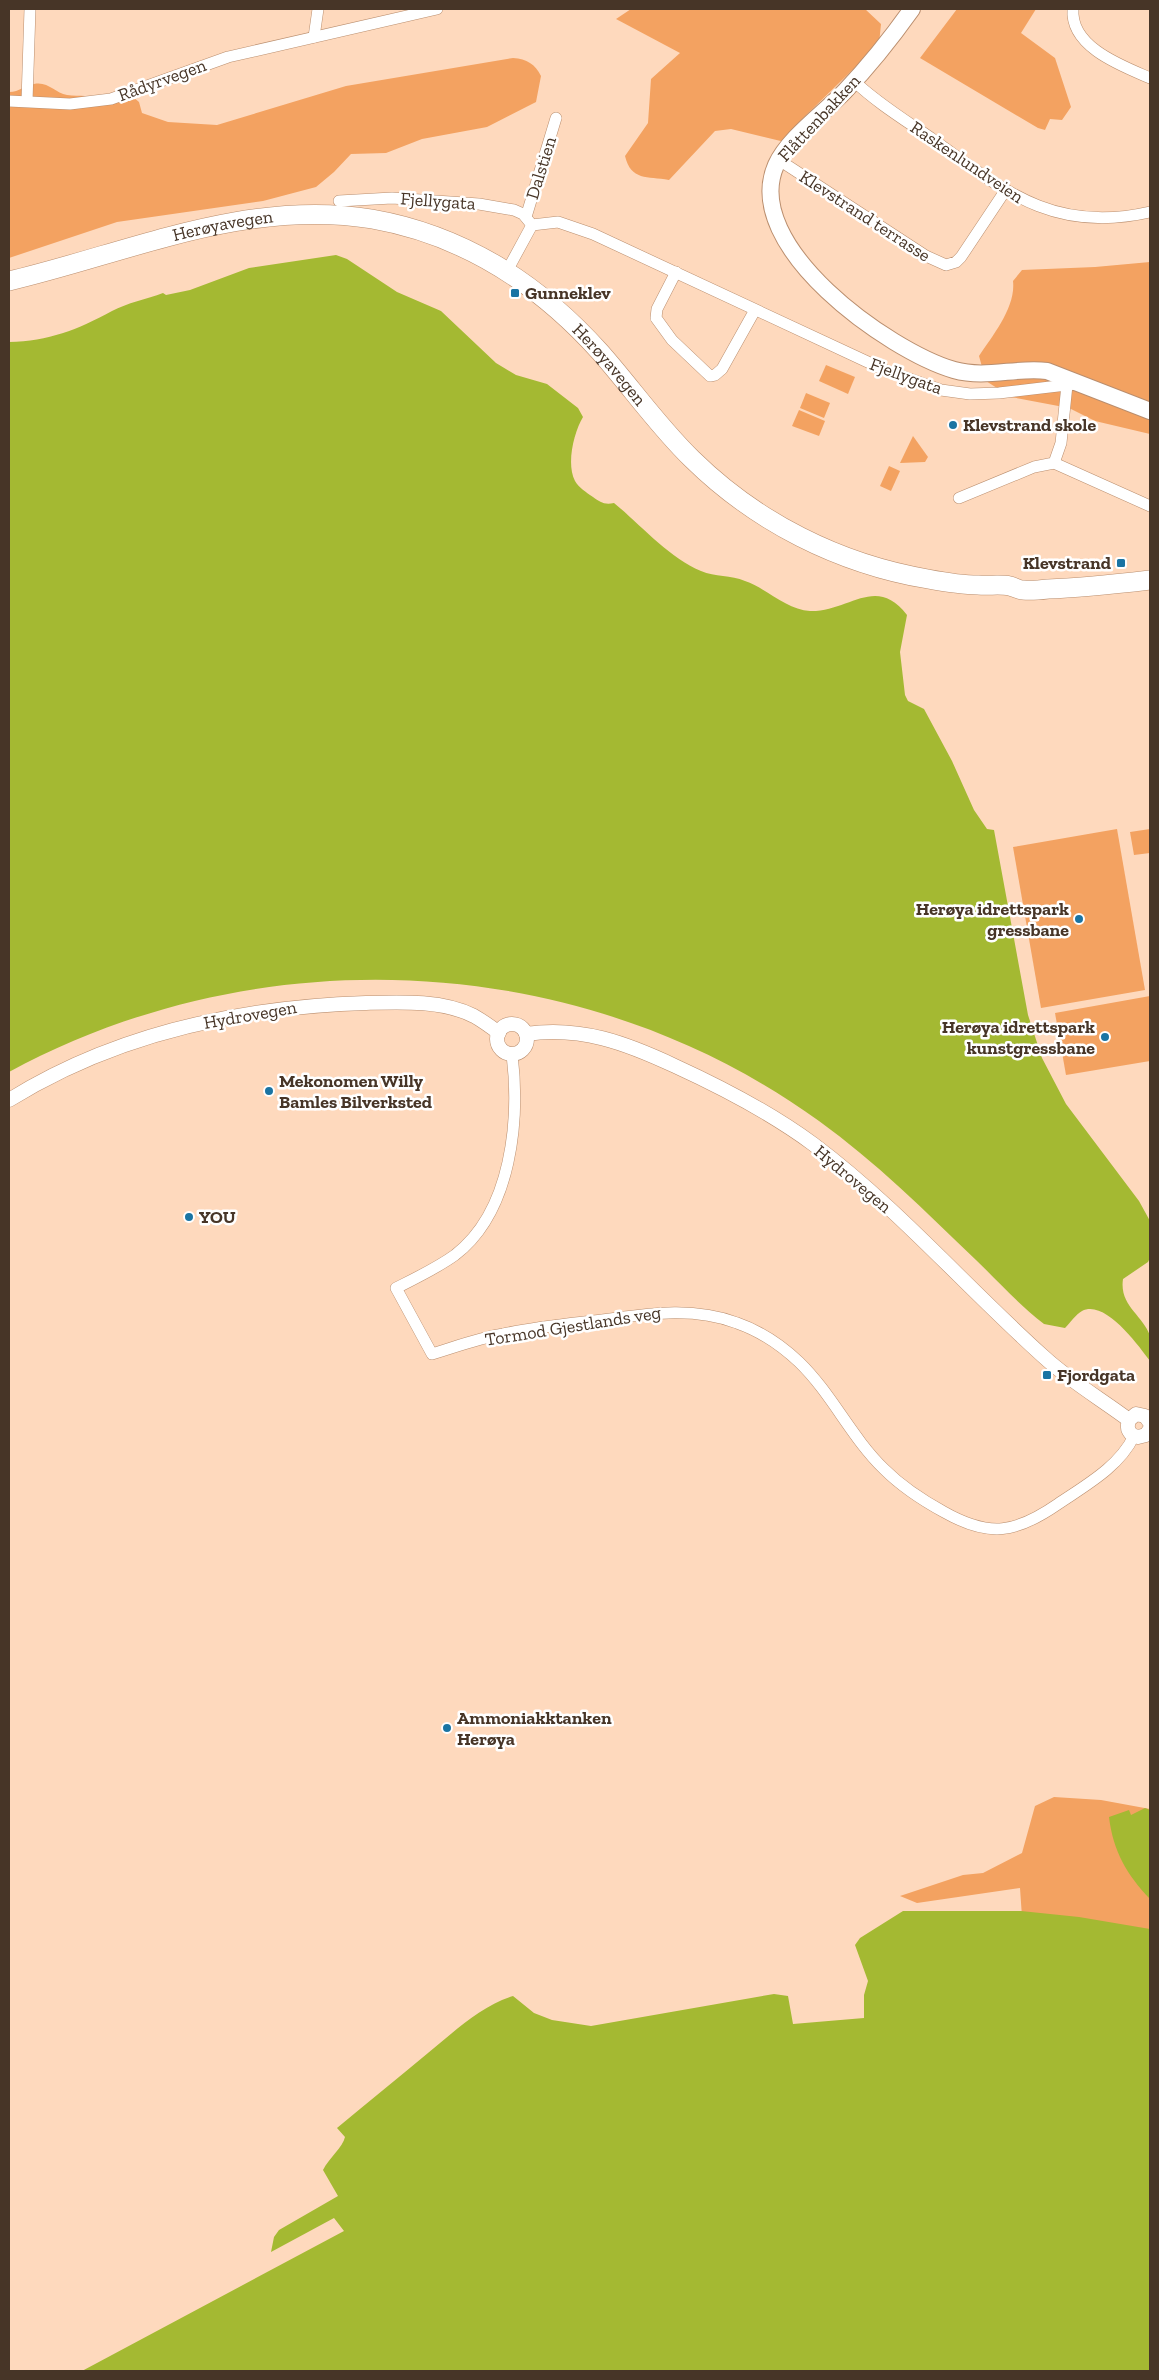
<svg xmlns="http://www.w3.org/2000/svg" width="1159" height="2380" font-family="'Zilla Slab',serif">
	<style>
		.green { fill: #f3a261 }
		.water { fill: #a4b932 }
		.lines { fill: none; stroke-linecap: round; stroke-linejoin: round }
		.minor-casing { stroke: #ba8e6e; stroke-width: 12 }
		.tertiary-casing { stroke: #ba8e6e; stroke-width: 15 }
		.secondary-casing { stroke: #ba8e6e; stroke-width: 18 }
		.trunk-casing { stroke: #ba8e6e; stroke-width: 20 }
		.minor { stroke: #fff; stroke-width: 11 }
		.tertiary { stroke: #fff; stroke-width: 14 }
		.secondary { stroke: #fff; stroke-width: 16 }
		.trunk { stroke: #fff; stroke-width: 19 }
		.poi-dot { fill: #1a74a3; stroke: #fff; stroke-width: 2 }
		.labels { text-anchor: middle; stroke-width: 5; stroke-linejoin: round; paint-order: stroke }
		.street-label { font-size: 18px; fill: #473527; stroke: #fff }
		.poi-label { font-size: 18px; font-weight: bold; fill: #473527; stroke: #fff; text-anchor: start }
	</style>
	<rect width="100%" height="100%" fill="#fed9bd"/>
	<g class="green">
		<path d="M 631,9 L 865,9 L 881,24 L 879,44 L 797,124 L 789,143 L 731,129 L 715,131 L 669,180 C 647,176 631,181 625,156 L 648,123 L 651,79 L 680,53 L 616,19 Z"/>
		<polygon points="957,9 1036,9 1021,33 1055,58 1071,107 1062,120 1050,119 1045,130 1038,128 920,58"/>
		<path d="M 513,58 C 527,59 535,64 541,76 L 536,102 L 487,127 L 422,139 L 386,153 L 351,154 L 334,172 L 316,187 L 263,201 L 117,222 L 9,258 L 9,92 C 20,92 24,85 34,84 C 48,81 55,93 67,95 C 80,97 90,94 102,99 C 117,90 126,90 139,102 L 142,113 L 168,122 L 217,125 L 346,86 Z"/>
		<path d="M 1150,262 L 1150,434 L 1095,421 L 1069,408 L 1011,397 L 986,381 L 979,356 C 993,335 1016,307 1013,281 L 1022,270 L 1095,267 Z"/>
		<polygon points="826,365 855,377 848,394 819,381"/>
		<polygon points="806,393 830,403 824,418 800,408"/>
		<polygon points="799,410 825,421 819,436 792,426"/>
		<polygon points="913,436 928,457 925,462 900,463"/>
		<polygon points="889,466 900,471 891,491 880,486"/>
		<polygon points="1117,829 1145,990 1041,1008 1013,847"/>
		<polygon points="1150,829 1150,853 1134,855 1130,832"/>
		<polygon points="1150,996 1150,1061 1066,1075 1055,1013"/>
		<polygon points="1054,1797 1101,1800 1150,1809 1150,1933 1022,1917 1020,1888 917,1903 900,1896 963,1875 983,1873 1022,1853 1035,1806"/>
	</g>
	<g class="water">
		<path d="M 336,255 L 347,259 L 397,292 L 441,311 L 496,363 L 516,375 L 547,384 L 578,408 L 583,417 C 574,432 566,464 575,481 C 579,488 586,492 593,497 C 600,502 604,505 614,503 C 641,525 668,557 701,571 C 715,577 731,575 745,581 C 766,588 787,610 810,611 C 849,612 876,574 907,615 L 900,652 L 905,695 L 908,701 L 924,709 L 952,761 L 974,810 L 987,829 L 994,830 L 1028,1015 L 1042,1058 L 1066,1104 L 1139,1201 L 1150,1221 L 1150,1258 L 1148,1262 L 1123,1279 C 1119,1306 1143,1315 1150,1336 C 1152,1343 1150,1354 1150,1361 C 1138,1345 1105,1299 1082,1311 C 1076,1314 1070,1323 1065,1328 L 1044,1324 C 1019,1305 998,1281 976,1260 C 925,1211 876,1162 819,1121 C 584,951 263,934 9,1072 L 9,342 C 49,341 77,330 112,311 C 127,303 147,299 163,293 L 166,295 L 190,290 L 249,268 Z"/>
		<path d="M 1145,1808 L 1150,1810 L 1150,1899 C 1127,1875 1113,1851 1109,1817 L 1129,1810 L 1131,1815 Z"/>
		<path d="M 903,1911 L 1021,1911 L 1079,1917 L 1150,1929 L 1150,2371 L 82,2371 L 344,2231 L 334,2218 L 271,2252 L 274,2237 L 279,2230 L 338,2196 L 323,2170 C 329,2158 343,2147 345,2137 L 337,2128 C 367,2103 398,2078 428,2053 C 455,2031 481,2006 513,1996 L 534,2013 L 552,2020 L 591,2026 L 774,1994 L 788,1996 L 793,2024 L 864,2018 L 864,1995 L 868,1981 L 855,1945 L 860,1938 Z"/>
	</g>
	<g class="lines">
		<g class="minor-casing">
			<g id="minor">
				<path d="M 1073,9 C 1070,47 1122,66 1150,78"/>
				<polyline points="314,37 318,9"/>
				<path d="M 854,81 C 877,103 905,120 931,138 C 1004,191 1054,234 1150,212"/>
				<polyline points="9,101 70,104 111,99 228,57 437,9"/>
				<polyline points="27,101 30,9"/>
				<polyline points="779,160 926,256 946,265 956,262 961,257 1005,191"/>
				<polyline points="339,201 392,198 479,204 514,210 523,214 532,225"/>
				<polyline points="526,217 556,118"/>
				<polyline points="507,271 532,225 558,222 593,234 887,371 941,390 970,394 999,393 1075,384"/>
				<polyline points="676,272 657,309 656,318 672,340 710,376 715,375 722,369 755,310"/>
				<polyline points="1054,463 1150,506"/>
				<polyline points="959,498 1034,467 1054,463 1061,443 1067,385"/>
				<path d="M 512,1054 C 520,1120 512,1211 455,1255 C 437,1268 416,1278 396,1288 L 432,1354 C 455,1347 479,1338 503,1334 C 536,1327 569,1324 602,1320 C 647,1314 692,1306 737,1323 C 760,1331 781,1345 799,1362 C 832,1394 851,1437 884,1469 C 902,1487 922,1500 944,1512 C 990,1538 1016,1533 1058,1504 C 1086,1485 1119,1467 1134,1436"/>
			</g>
		</g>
		<g class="tertiary-casing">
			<g id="tertiary">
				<circle cx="512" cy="1039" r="15"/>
				<path d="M 526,1034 C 581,1026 626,1043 675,1066 C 723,1088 771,1113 813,1144 C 897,1207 966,1287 1044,1357 C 1070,1381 1101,1399 1129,1420"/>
				<path d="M 9,1100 C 115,1034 242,1007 366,1003 C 400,1002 443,1000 474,1016 C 483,1021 491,1027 499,1033"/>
				<path d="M 1150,1423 L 1145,1416 L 1136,1414 L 1129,1420 C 1126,1429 1129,1435 1138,1437 L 1146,1435 L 1150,1429"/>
			</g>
		</g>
		<g class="secondary-casing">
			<path id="secondary" d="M 912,9 C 892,37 870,65 845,91 C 825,112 788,138 776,165 C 740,246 889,351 954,370 C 986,379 1016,367 1047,371 L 1150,411"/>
		</g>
		<g class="trunk-casing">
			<g id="trunk">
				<path id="s1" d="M 9,281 C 128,253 247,198 372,219 C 463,235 539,284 600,352 C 631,387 658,426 692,459 C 756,522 839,564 928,579 C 944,582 961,585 978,585 C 989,586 1000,584 1010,586 C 1014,587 1019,590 1023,590 C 1031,591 1040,590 1048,589 C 1082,588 1116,584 1150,580"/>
			</g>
		</g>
		<use href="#minor" class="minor"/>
		<use href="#tertiary" class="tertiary"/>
		<use href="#secondary" class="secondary"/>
		<use href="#trunk" class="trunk"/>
	</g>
	<g class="poi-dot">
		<rect x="510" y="288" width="10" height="10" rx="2.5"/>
		<circle cx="953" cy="425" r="5"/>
		<rect x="1116" y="558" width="10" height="10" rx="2.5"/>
		<circle cx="1079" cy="919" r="5"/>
		<circle cx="1105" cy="1037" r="5"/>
		<circle cx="269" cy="1091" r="5"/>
		<circle cx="189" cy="1217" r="5"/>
		<rect x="1042" y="1370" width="10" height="10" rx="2.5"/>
		<circle cx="447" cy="1728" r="5"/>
	</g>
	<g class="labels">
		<g class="street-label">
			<text transform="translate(162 80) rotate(-20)" y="6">Rådyrvegen</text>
			<text transform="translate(819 118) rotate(-47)" y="6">Flåttenbakken</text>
			<text transform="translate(967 162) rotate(34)" y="6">Raskenlundveien</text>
			<text transform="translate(541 168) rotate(-73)" y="6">Dalstien</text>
			<text transform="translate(438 201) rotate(4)" y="6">Fjellygata</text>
			<text transform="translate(865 216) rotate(33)" y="6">Klevstrand terrasse</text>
			<text dy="6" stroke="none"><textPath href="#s1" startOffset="221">Herøyavegen</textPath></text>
			<text dy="6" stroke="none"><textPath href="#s1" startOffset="656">Herøyavegen</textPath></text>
			<text transform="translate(906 376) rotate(20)" y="6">Fjellygata</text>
			<text transform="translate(250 1015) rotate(-10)" y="6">Hydrovegen</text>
			<text transform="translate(853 1179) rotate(40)" y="6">Hydrovegen</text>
			<text transform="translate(573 1326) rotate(-9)" y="6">Tormod Gjestlands veg</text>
		</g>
		<g class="poi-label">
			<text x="525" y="299">Gunneklev</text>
			<text x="963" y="431">Klevstrand skole</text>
			<text x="1111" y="569" text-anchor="end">Klevstrand</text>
			<text x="1069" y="915" text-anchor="end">Herøya idrettspark<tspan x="1069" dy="21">gressbane</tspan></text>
			<text x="1095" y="1033" text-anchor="end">Herøya idrettspark<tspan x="1095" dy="21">kunstgressbane</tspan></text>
			<text x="279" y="1087">Mekonomen Willy<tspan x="279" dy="21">Bamles Bilverksted</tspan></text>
			<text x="199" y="1223">YOU</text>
			<text x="1057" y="1381">Fjordgata</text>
			<text x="457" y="1724">Ammoniakktanken<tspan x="457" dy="21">Herøya</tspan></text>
		</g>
	</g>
	<rect width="1159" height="2380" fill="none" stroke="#473527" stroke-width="20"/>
</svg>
